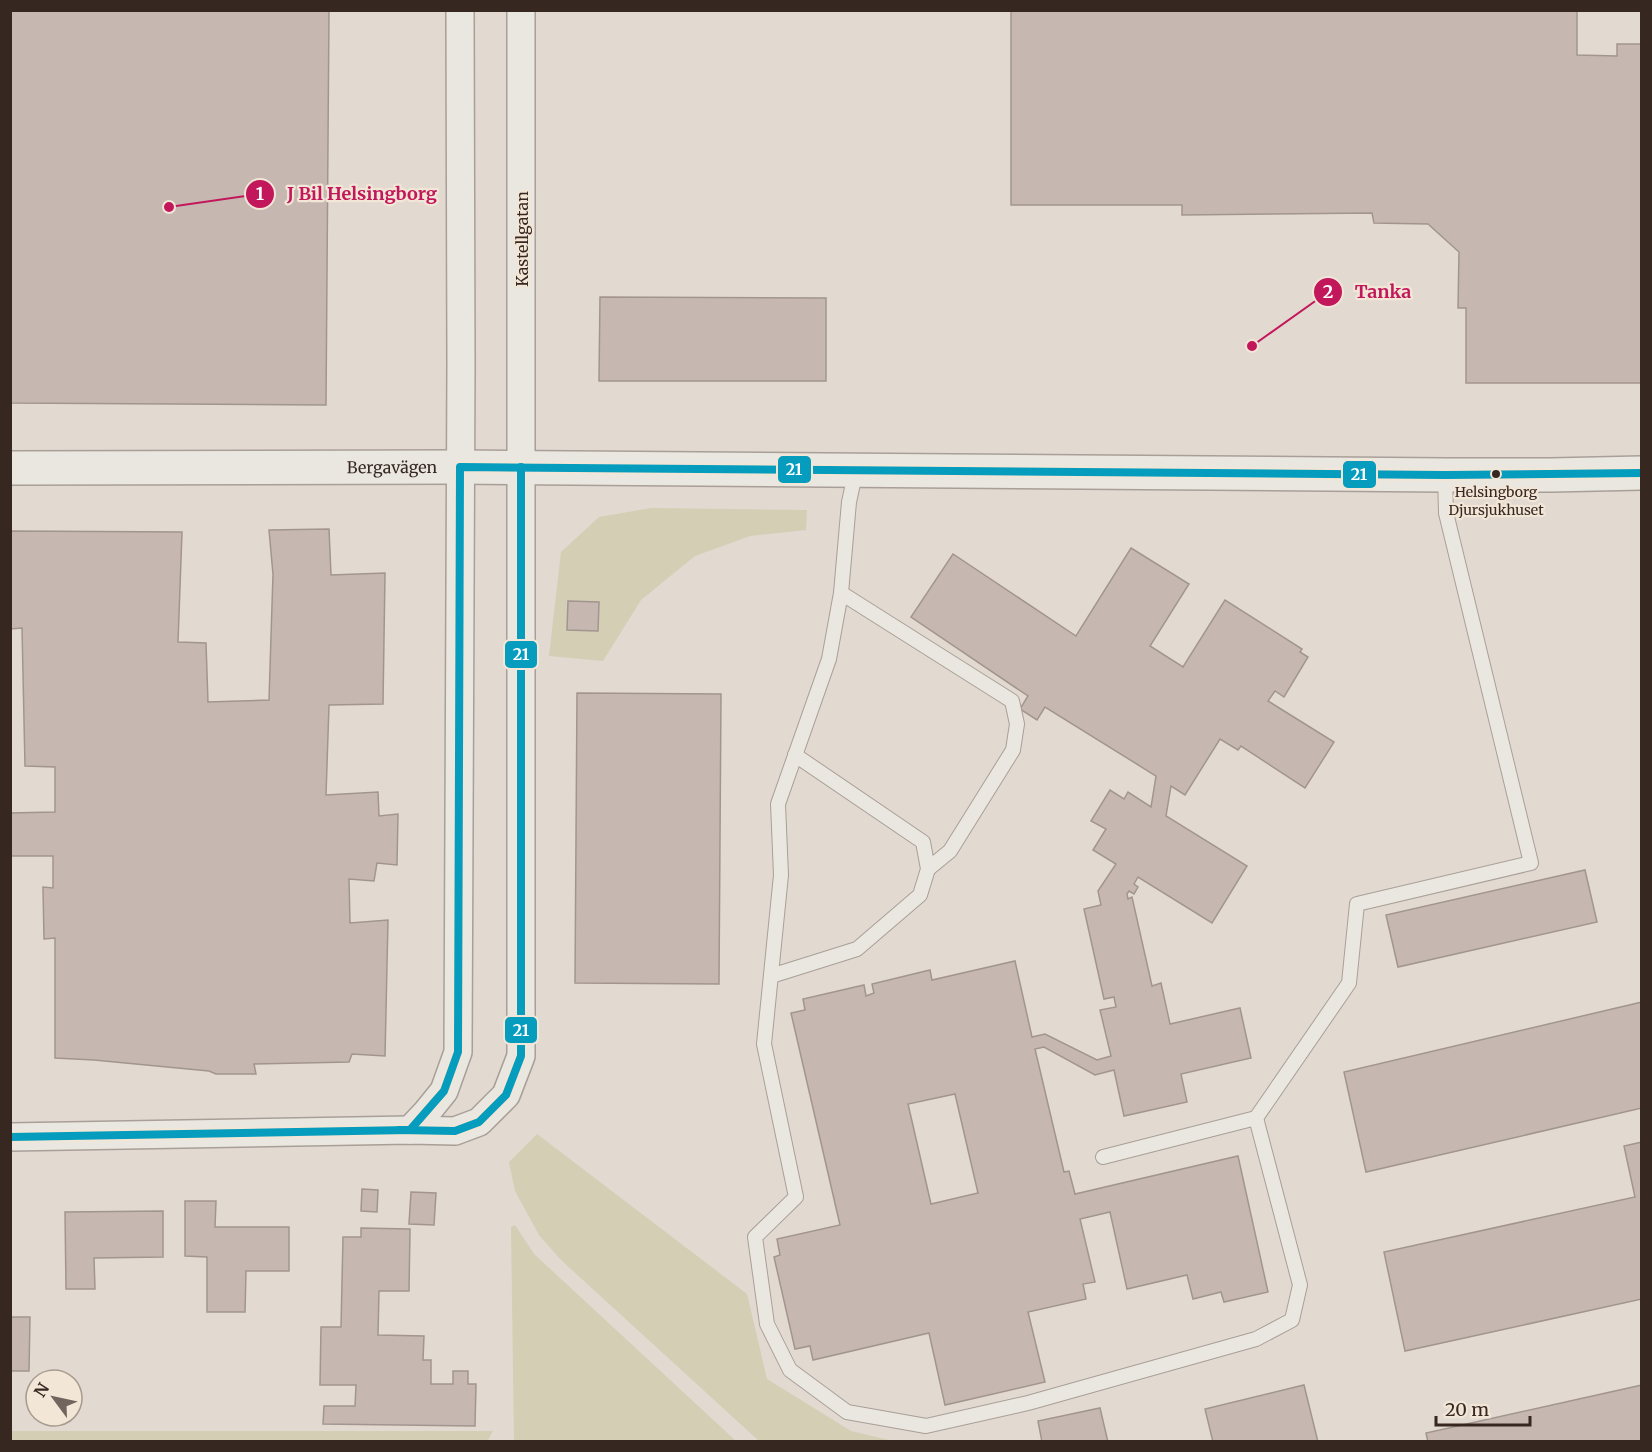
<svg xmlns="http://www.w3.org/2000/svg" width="1652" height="1452" font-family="Merriweather,serif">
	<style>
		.green { fill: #d3ceb4 }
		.building { fill: #c6b8b1; stroke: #a2958f; stroke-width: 1.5; fill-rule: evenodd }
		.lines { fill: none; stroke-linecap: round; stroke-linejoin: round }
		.service-casing { stroke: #a89f98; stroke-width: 16 }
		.minor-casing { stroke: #a89f98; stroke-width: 30 }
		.tertiary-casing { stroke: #a89f98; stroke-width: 36 }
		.service { stroke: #eae6e0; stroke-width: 14 }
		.minor { stroke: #eae6e0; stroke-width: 27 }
		.tertiary { stroke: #eae6e0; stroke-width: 33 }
		.bus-1-casing { stroke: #f2e6d7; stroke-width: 12 }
		.bus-1 { stroke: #059cbd; stroke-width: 8 }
		.bus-dot { fill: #362721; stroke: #f2e6d7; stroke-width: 2 }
		.labels { text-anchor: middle; stroke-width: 4.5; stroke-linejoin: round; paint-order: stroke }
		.bus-label { font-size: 14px; fill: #362721; stroke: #f2e6d7 }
		.street-label { font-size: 16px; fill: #362721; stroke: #f2e6d7 }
		.leader { fill: none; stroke: #c2185b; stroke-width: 2 }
		.callout-dot { fill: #c2185b; stroke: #f2e6d7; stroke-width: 2 }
		.mark-label { font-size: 18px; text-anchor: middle; font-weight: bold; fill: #fff }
		.callout-label { font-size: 18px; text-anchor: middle; font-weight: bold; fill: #c2185b; stroke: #f2e6d7; stroke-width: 4.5; stroke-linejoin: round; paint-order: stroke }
		.line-badge { stroke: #f2e6d7; stroke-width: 2 }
		.badge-label { font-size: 16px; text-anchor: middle; font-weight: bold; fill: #fff }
	</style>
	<rect width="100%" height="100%" fill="#e2d9d0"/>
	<g class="green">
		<polygon points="651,508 807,510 806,530 750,536 695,556 641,600 603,661 549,656 561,552 599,517"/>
		<polygon points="537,1134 747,1294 767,1379 851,1431 893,1441 759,1441 561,1260 539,1235 515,1191 509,1162"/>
		<polygon points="515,1225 534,1254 736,1441 514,1441 511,1227"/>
		<polygon points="11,1431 493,1431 487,1442 11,1442"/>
	</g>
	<g class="building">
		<polygon points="10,10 329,10 326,405 10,403"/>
		<polygon points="1011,10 1577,10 1577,55 1617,56 1617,44 1642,44 1642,383 1466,383 1466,308 1458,308 1459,252 1428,224 1374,223 1372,213 1182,215 1182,205 1011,205"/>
		<polygon points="600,297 826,298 826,381 599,381"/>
		<polygon points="329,529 331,575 385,573 383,704 329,705 326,795 378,792 379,816 398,814 397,865 377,863 374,881 349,879 350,923 388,920 385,1056 352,1054 349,1062 254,1064 256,1074 216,1074 209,1071 94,1060 55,1058 55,938 44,939 43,887 53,888 53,856 10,856 10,813 55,812 55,767 25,766 22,628 10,629 10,531 182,532 178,642 206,643 208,702 269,700 273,574 269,530"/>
		<path d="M 1131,548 L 1189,584 L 1150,646 L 1183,667 L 1225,600 L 1302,649 L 1300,652 L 1308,657 L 1284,697 L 1275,691 L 1268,701 L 1334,742 L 1305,788 L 1241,746 L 1238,750 L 1220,739 L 1185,795 L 1171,786 L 1166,816 L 1247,866 L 1212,923 L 1138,877 L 1134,884 L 1138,887 L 1134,894 L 1129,891 L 1127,894 L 1128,899 L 1132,897 L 1152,986 L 1161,983 L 1170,1024 L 1240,1008 L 1251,1058 L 1181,1074 L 1187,1102 L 1124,1116 L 1114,1070 L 1095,1075 L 1044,1047 L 1035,1049 L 1064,1172 L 1069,1171 L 1075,1194 L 1238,1156 L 1268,1292 L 1224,1302 L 1221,1292 L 1193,1299 L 1187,1275 L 1127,1289 L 1110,1212 L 1080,1219 L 1095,1282 L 1083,1284 L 1086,1299 L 1028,1312 L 1045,1382 L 945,1405 L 929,1333 L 813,1360 L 810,1346 L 795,1349 L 774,1257 L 780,1255 L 777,1239 L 840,1225 L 791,1013 L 805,1010 L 803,999 L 864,985 L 866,996 L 874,993 L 872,984 L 930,970 L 932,980 L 1015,961 L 1032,1037 L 1045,1034 L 1097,1060 L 1111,1056 L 1100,1010 L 1116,1007 L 1114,997 L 1104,999 L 1084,909 L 1101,905 L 1098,891 L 1116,864 L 1093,850 L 1106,829 L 1091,821 L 1110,790 L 1124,799 L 1128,792 L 1151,807 L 1156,776 L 1045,707 L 1037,720 L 1020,709 L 1028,696 L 911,617 L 953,554 L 1076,636 ZM 955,1094 L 978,1193 L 931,1204 L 908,1104 Z"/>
		<polygon points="568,601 599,602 598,631 567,630"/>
		<polygon points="577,693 721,694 719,984 575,983"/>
		<polygon points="1585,870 1597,922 1398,967 1386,915"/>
		<polygon points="1642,1002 1642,1108 1366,1172 1344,1072"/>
		<polygon points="1642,1142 1642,1299 1405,1351 1384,1252 1635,1197 1624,1146"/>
		<polygon points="362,1189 378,1190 377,1212 361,1211"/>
		<polygon points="411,1192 436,1193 434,1225 409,1224"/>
		<polygon points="185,1201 216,1201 215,1227 289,1227 289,1271 246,1271 245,1312 207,1312 207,1257 185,1256"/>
		<polygon points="163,1211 163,1257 94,1258 95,1289 66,1289 65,1212"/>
		<polygon points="361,1228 410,1229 409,1291 379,1291 378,1335 424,1336 423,1360 431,1360 431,1384 453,1384 453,1371 468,1371 468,1384 476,1384 475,1426 323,1424 324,1406 355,1406 356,1385 320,1385 321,1327 341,1327 343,1237 361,1237"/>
		<polygon points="10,1317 30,1317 29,1371 10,1371"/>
		<polygon points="1304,1385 1318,1442 1213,1442 1205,1409"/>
		<polygon points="1642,1385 1642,1442 1428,1442 1426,1433"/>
		<polygon points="1100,1408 1108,1442 1042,1442 1038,1421"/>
	</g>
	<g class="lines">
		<g class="service-casing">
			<g id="service">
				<polyline points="856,470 849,502 841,593 829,659 778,804 781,875 764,1044 796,1197 755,1237 767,1324 790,1370 847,1412 926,1426 1028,1403 1256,1339 1292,1320 1300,1285 1256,1118"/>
				<polyline points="841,593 1012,701 1017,724 1013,750 950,851 928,869"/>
				<polyline points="771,976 857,949 920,895 928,869 923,842 795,755"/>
				<polyline points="1103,1157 1256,1118 1349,983 1357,904 1531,863 1446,513 1445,475"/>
			</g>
		</g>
		<g class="minor-casing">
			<g id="minor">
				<polyline points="410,1130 427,1112 444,1091 458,1052 461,364 460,10"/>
				<polyline points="10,1137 410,1130 455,1131 479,1122 506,1095 521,1056 521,10"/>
			</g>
		</g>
		<g class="tertiary-casing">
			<g id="tertiary">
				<path id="s1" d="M 10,468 L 460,467 L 1445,475 L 1551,475 L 1642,473"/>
			</g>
		</g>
		<use href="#service" class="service"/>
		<use href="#minor" class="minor"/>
		<use href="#tertiary" class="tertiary"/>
		<g class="bus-1-casing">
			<g id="bus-1">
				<polyline points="399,1130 455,1131 479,1122 506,1095 521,1056 521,467"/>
				<polyline points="10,1137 410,1130 444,1091 458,1052 460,467 1445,475 1642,473"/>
			</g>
		</g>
		<use href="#bus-1" class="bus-1"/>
	</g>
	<circle class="bus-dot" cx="1496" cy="474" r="5"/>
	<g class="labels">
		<g class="bus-label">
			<text x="1496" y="497">Helsingborg<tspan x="1496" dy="18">Djursjukhuset</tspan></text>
		</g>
		<g class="street-label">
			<text transform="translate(522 239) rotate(-90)" y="6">Kastellgatan</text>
			<text dy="6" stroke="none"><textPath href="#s1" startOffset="382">Bergavägen</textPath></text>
		</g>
	</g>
	<path class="leader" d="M169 207L260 194M1252 346L1328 292"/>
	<g class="callout-dot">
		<circle cx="169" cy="207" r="6"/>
		<circle cx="1252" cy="346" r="6"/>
		<circle cx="260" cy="194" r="15"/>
		<circle cx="1328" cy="292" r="15"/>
	</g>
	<g class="mark-label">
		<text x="260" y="200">1</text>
		<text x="1328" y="298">2</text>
	</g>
	<g class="callout-label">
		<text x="362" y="200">J Bil Helsingborg</text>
		<text x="1383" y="298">Tanka</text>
	</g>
	<g class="line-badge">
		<rect x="777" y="455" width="35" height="29" rx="6" fill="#059cbd"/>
		<rect x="1342" y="460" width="35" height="29" rx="6" fill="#059cbd"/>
		<rect x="504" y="640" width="34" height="29" rx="6" fill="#059cbd"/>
		<rect x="504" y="1016" width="34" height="28" rx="6" fill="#059cbd"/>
	</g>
	<g class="badge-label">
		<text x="794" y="475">21</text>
		<text x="1359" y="480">21</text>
		<text x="521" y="660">21</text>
		<text x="521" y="1036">21</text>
	</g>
	<rect width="1652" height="1452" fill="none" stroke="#362721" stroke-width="24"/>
	<g transform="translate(54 1398) rotate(303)"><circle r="28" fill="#f2e6d7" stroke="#a79a8e" stroke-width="1.5"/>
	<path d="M0-4.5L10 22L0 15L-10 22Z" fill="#72655e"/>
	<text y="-9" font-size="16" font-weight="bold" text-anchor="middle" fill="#362721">N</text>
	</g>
	<path d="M1436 1416v9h94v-9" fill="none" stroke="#362721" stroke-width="3"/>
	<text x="1445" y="1416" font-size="18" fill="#362721" stroke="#f2e6d7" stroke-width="4.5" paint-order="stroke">20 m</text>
</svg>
